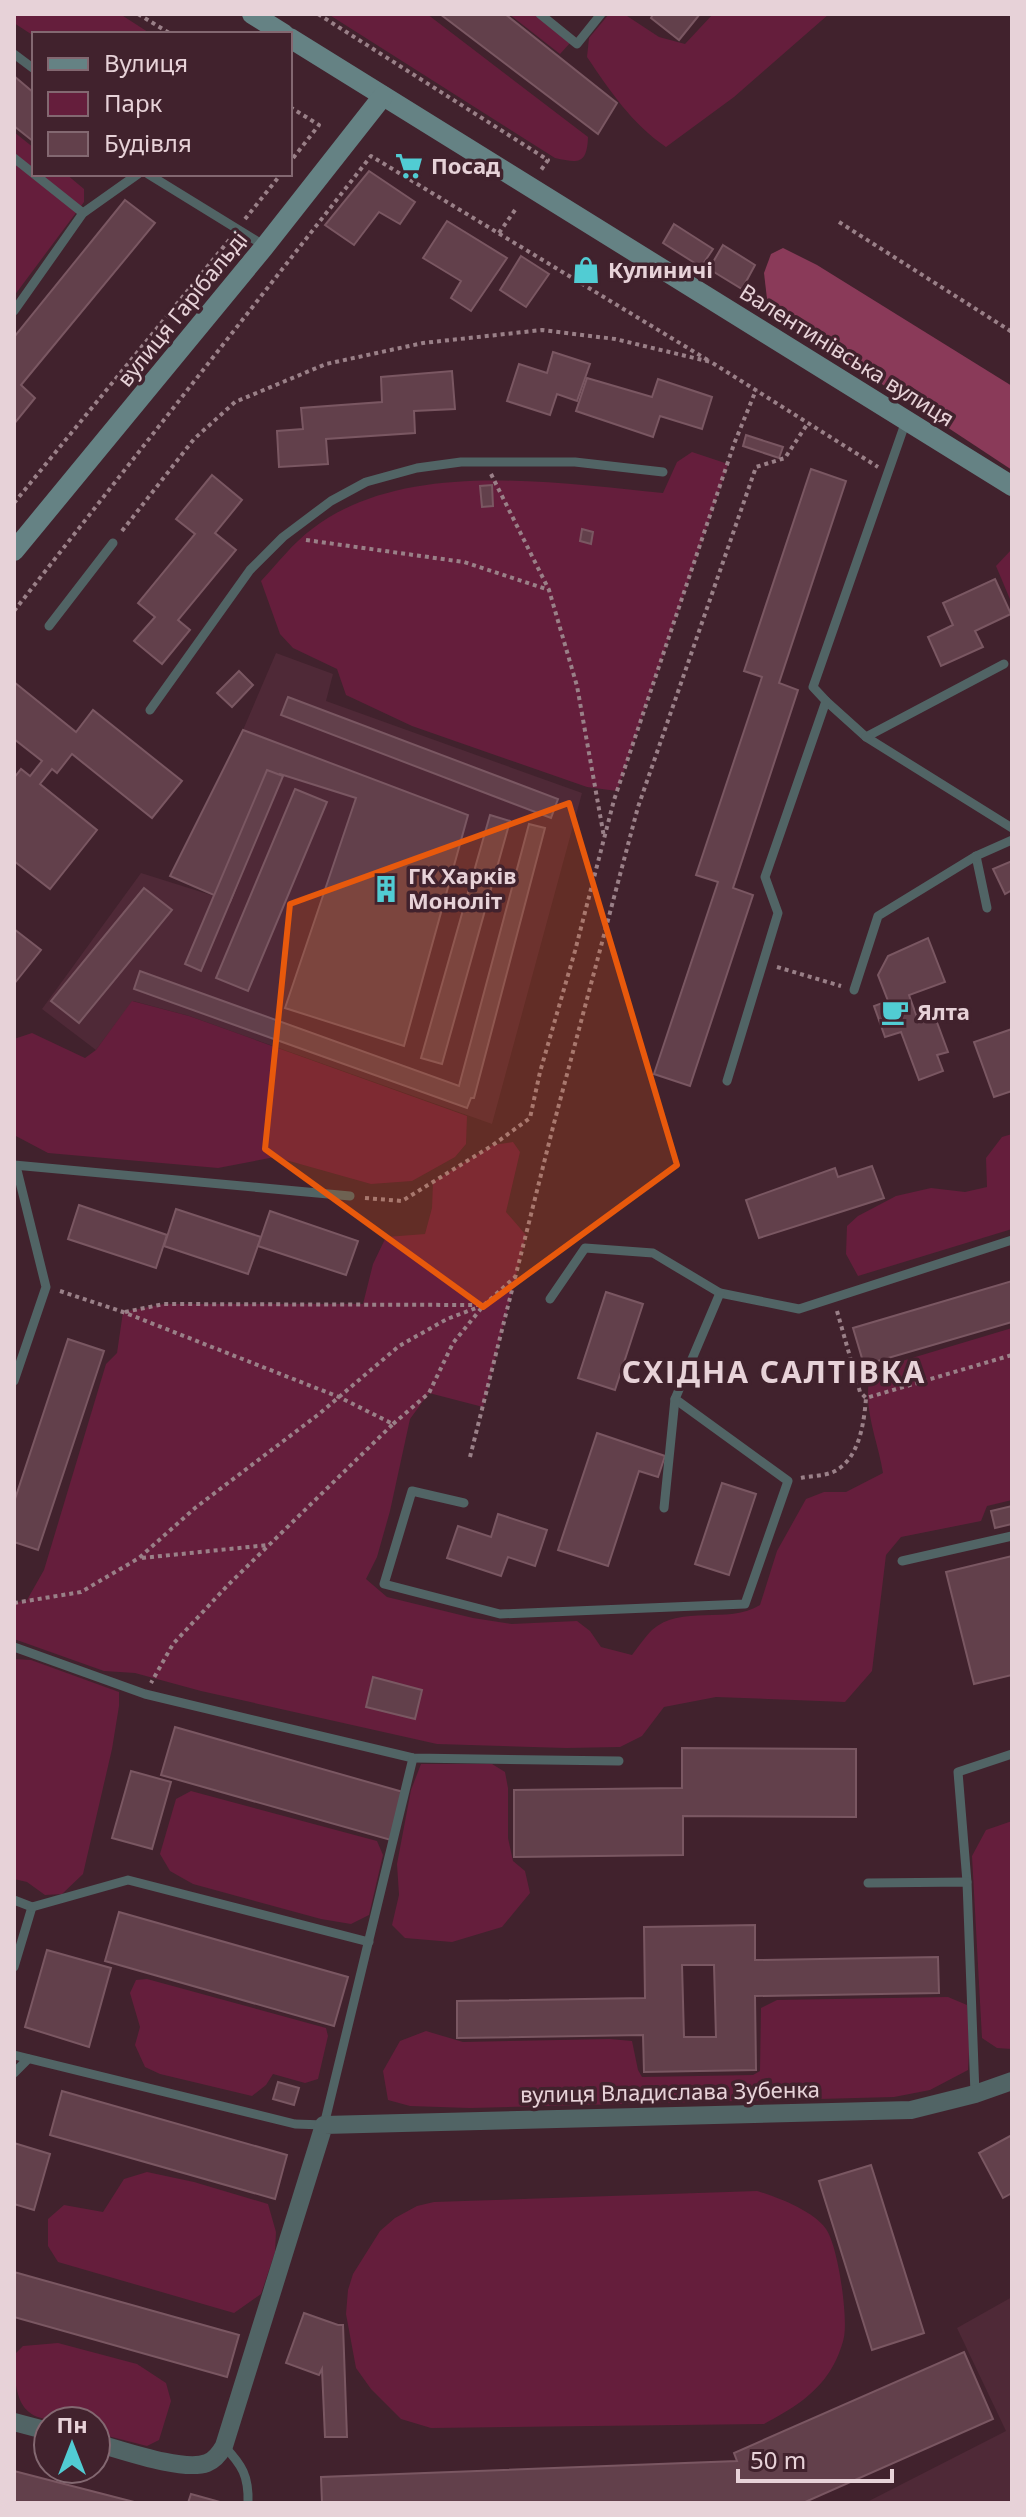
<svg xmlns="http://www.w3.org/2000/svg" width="1026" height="2517" font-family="'Noto Sans',sans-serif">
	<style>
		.built { fill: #4f2937 }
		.green { fill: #651e3c }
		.forest { fill: #8a3a59 }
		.building { fill: #62404b; stroke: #7a5762; stroke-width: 2; fill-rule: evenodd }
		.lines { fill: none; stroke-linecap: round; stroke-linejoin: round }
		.path { stroke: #9a8088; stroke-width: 4; stroke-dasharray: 4 4; stroke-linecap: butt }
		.lane { stroke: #516465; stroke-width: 9 }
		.street { stroke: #516465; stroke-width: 18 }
		.secondary { stroke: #658284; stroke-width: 20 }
		.marked { fill: #e8590c; fill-opacity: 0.2; stroke: #e8590c; stroke-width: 6; stroke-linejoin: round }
		.labels { text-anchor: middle; stroke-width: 7; stroke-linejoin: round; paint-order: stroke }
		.poi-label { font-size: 22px; font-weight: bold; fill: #e7d2d8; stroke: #41222d; text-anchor: start }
		.street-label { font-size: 22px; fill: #e7d2d8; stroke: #41222d }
		.district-label { font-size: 30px; font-weight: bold; letter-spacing: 2px; fill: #e7d2d8; stroke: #41222d }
	</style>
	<rect width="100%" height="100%" fill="#41222d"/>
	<g class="built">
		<polygon points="276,653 333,674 326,701 582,793 492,1124 189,1016 133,1001 96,1050 42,1009 141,873 230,901 280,774 356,798 286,1008 404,1045 468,815 243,730"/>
		<polygon points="1012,2297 1012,2503 865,2503 1006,2431 957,2328"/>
	</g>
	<g class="green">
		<polygon points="14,14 120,14 151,34 34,34 34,36 14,23"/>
		<path d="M 328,14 L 427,14 L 588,137 C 587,165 578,163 555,158 Z"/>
		<polygon points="509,14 535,14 570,43 560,54"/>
		<path d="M 609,14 L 624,14 L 659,37 L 685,44 L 713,14 L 829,14 L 734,97 L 666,147 C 632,124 610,91 587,57 L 589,38 Z"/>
		<polygon points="14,132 34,148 34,174 66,174 84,189 84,202 14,296"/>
		<path d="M 692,452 L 728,464 L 617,791 L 587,787 L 412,726 L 346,695 L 337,669 L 293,648 L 280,634 L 261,581 C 277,564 293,543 312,529 C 404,458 555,483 663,493 L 677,462 Z"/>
		<polygon points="1012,549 1012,604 996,566"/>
		<polygon points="132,1001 189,1016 467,1116 466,1144 455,1157 412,1181 371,1184 275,1157 218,1168 48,1153 14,1135 14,1039 32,1033 85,1058 96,1050"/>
		<polygon points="1012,1134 1012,1229 858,1276 846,1254 847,1226 858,1216 896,1196 931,1188 965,1192 987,1187 986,1158 1002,1137"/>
		<path d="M 513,1142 L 520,1152 L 506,1212 L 526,1235 L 483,1407 L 429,1393 L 410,1419 L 390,1511 L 377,1557 L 366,1579 L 387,1597 L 473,1618 L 512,1624 L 577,1621 L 590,1631 L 601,1647 L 632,1655 C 638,1647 645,1637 652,1630 C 681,1604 728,1625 760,1605 L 777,1551 L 806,1499 L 824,1492 L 846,1492 L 883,1473 C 878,1440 860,1403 872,1370 L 1012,1328 L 1012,1500 L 987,1506 L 981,1521 L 901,1537 L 886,1555 L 872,1671 L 845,1702 L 716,1697 L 664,1707 L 642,1736 L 620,1747 L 566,1748 L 437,1744 L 201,1691 L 135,1673 L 104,1671 L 14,1639 L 14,1603 L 27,1600 L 44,1570 L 106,1364 L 117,1353 L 123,1312 L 164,1304 L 363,1304 L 373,1264 L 386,1237 L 425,1234 L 432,1208 L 433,1182 L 493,1145 Z"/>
		<polygon points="14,1659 31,1660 119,1692 119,1706 112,1749 83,1874 62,1894 45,1895 27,1882 14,1879"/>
		<polygon points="421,1764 492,1764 505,1772 508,1788 508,1838 513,1861 525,1871 530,1893 502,1927 452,1942 405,1938 392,1925 399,1895 397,1864 411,1790"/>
		<polygon points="191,1791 377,1841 383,1855 369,1915 351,1924 321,1919 193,1884 170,1871 160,1854 176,1799"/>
		<polygon points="1012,1821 1012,2049 997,2048 982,2038 972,1856 986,1830"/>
		<polygon points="147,1979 326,2028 328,2036 318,2079 305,2083 273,2074 266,2085 252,2096 160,2074 145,2067 135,2045 140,2027 130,1993 136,1980"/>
		<polygon points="948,1997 967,2005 970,2036 968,2070 930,2090 894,2097 470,2108 410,2106 388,2100 383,2071 400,2041 426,2031 463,2042 610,2039 632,2041 638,2070 642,2077 753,2075 760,2071 761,2008 777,2000"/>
		<polygon points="147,2172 194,2182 268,2204 276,2232 275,2252 261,2294 234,2313 58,2262 48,2246 48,2219 64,2205 103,2212 124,2179"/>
		<path d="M 757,2191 C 777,2197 814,2211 826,2229 C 838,2246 848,2316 844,2337 C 842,2347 836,2362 830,2371 C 814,2396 790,2410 764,2424 L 431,2428 L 401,2419 L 371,2389 L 356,2368 L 346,2314 L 348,2290 L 353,2274 L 380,2231 L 395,2218 L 417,2206 L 434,2202 Z"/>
		<path d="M 58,2343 L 137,2364 L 166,2383 L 171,2401 L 159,2440 L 147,2446 L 96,2433 L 96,2421 C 35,2421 14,2425 14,2355 L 23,2346 Z"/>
	</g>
	<polygon class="forest" points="783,248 817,265 1012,386 1012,470 800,330 767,299 764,273 771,254"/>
	<g class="building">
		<polygon points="440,14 505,14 617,103 598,134"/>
		<polygon points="653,14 700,14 679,40 651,18"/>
		<polygon points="14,76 34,93 34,142 14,126"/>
		<polygon points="369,171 415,202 400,224 379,212 354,245 325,225"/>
		<polygon points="125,200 155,223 21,385 35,398 14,424 14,337"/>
		<polygon points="447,221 507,258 471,311 451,298 461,281 423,258"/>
		<polygon points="674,224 713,249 701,267 663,243"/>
		<polygon points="723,245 755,265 742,289 709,269"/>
		<polygon points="521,256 549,274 526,307 500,290"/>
		<polygon points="553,352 590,364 577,401 557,394 550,415 507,401 519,364 547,373"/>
		<polygon points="452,371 455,409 414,411 415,433 326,439 328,464 279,467 277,431 303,429 301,408 382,402 381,377"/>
		<polygon points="587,378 652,397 658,379 712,397 702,429 660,416 653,437 576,411"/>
		<polygon points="746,435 783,447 779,458 743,446"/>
		<polygon points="811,469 846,481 779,683 798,690 733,888 753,895 690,1086 654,1074 718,882 696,875 762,677 744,671"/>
		<polygon points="212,475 242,500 215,533 236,550 178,620 190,630 162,664 134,641 155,617 138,603 195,534 176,519"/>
		<polygon points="492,485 493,506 482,507 480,486"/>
		<polygon points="582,529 593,532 591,544 580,541"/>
		<polygon points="995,579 1011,614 975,631 983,647 941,666 928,637 953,625 943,603"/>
		<polygon points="239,671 253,685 232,707 217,693"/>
		<polygon points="14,682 76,732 93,710 182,781 152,818 72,754 57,773 52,769 40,784 97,830 50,889 14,861 14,778 21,769 30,776 42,761 14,739"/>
		<polygon points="288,697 558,799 551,818 281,715"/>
		<polygon points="243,730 468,815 404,1046 285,1008 356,798 280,774 230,902 170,876"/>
		<polygon points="267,770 283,776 201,971 185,964"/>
		<polygon points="295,789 327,802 248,991 216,978"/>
		<polygon points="490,815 510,821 442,1064 421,1058"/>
		<polygon points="529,824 545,828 474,1098 471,1098 467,1108 134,989 140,971 459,1086"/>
		<polygon points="1012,861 1012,890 1005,894 993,869"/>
		<polygon points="144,888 172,910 79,1023 51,1001"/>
		<polygon points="14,929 41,950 14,984"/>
		<polygon points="928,938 945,982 909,995 919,1023 935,1017 948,1052 937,1055 943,1071 919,1080 901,1032 885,1037 874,1006 888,1001 878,975 888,956"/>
		<polygon points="1012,1029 1012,1091 994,1097 974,1042"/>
		<polygon points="872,1166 884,1198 759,1238 746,1200 835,1168 838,1177"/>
		<polygon points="79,1205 167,1235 156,1268 68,1239"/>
		<polygon points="176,1209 261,1237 248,1274 164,1246"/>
		<polygon points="270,1211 358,1241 346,1275 258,1246"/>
		<polygon points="1012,1281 1012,1322 864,1365 853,1328"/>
		<polygon points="606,1292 643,1304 615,1390 578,1378"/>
		<polygon points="68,1339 104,1351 38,1550 14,1542 14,1502"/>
		<polygon points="597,1433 665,1456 658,1477 639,1471 608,1566 558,1550"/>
		<polygon points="722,1483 756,1494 729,1575 695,1564"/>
		<polygon points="1012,1506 1012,1524 995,1528 991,1511"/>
		<polygon points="498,1514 547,1530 535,1566 508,1557 501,1576 447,1558 458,1526 491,1537"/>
		<polygon points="1012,1556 1012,1675 974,1684 946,1572"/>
		<polygon points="373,1677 422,1690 415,1719 366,1707"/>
		<polygon points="175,1727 403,1792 391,1840 161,1775"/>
		<polygon points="682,1748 856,1749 856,1817 683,1816 683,1855 514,1857 514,1790 682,1788"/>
		<polygon points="131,1771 171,1782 152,1849 112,1838"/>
		<polygon points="119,1912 348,1977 334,2026 105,1961"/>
		<path d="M 755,1925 L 755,1960 L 938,1957 L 939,1993 L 755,1996 L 756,2070 L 644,2072 L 643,2035 L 457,2038 L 457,2001 L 645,1998 L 644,1927 ZM 682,1965 L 714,1965 L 716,2037 L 684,2037 Z"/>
		<polygon points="47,1950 111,1968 89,2047 25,2027"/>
		<polygon points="278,2082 299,2088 294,2105 273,2099"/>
		<polygon points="62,2091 287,2155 275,2199 50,2135"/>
		<polygon points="1012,2135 1012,2193 1003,2198 979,2153"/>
		<polygon points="14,2143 50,2154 34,2210 14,2204"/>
		<polygon points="871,2165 924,2333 872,2350 819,2181"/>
		<polygon points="14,2272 239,2335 227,2377 14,2317"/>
		<polygon points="304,2313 338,2325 343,2325 347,2437 325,2437 322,2369 319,2375 286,2363"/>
		<polygon points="964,2352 993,2419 803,2503 322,2503 321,2477 737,2461 734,2453"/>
		<polygon points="14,2471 138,2503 14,2503"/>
		<polygon points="191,2494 220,2502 220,2503 188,2503"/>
	</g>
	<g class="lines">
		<g class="path">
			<polyline points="138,14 171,34"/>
			<polyline points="318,14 548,160 541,170"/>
			<polyline points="290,107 319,125 290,162"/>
			<polyline points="245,219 281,174"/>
			<polyline points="839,222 1012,332"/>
			<polyline points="499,233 515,210"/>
			<polyline points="491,474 549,590 577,686 604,837"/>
			<polyline points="14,503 230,239"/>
			<polyline points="122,531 194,439 235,402 326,364 423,343 542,330 615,339 711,362 878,467"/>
			<polyline points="306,540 464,562 549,590"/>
			<polyline points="14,611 371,156 711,362"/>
			<polyline points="777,967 841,986"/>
			<polyline points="365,1198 402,1201 493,1145 530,1118 540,1072 575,951 614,800 734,444 756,390"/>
			<polyline points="60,1291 123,1312 339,1397 393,1424 227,1586 173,1644 151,1683"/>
			<polyline points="837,1311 860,1392 866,1398 1012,1355"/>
			<polyline points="125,1312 164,1304 479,1305"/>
			<polyline points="393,1424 429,1393 453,1343 484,1305 515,1277"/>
			<polyline points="470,1457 553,1127 638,807 756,467 785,458 808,423"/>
			<path d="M 801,1478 C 810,1476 824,1476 833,1472 C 859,1460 864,1424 866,1398"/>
			<polyline points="142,1558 268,1545"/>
			<polyline points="14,1603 81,1592 139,1558 195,1508 319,1414 399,1346 447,1319 484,1305"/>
		</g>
		<g class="lane">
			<polyline points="540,14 577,44 601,14"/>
			<polyline points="14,54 34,69"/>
			<polyline points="14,158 83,213"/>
			<polyline points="148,174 265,246"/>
			<polyline points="14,311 83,213 138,174"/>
			<polyline points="49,626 113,543"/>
			<polyline points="826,701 866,737 1004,664"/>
			<polyline points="150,710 250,570 283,537 331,501 366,482 417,468 461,462 575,462 663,472"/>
			<polyline points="866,737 1012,828"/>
			<polyline points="987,908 976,856 1012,840"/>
			<polyline points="854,990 878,916 976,856"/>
			<polyline points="727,1081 778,913 765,877 826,701 813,687 906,421"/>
			<polyline points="14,1165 350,1196"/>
			<polyline points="550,1299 585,1248 653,1253 720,1293 799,1309 1012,1240"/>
			<polyline points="14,1381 46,1287 16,1166"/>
			<polyline points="464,1503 412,1491 384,1584 500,1614 745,1604 788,1481 675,1399 720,1293"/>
			<polyline points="664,1508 675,1399"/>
			<polyline points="902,1561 1012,1536"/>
			<polyline points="14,1647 145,1694 413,1758 619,1761"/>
			<polyline points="967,1882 958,1772 1012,1754"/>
			<polyline points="868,1883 967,1882 975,2094"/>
			<polyline points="14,1900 32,1907 14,1967"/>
			<polyline points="32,1907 128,1880 369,1942"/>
			<polyline points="14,2055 295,2124 324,2125 413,1758"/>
			<polyline points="14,2073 28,2059"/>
			<path d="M 224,2446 C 242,2465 249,2476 248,2503"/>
		</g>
		<g class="street">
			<polyline points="14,2422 48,2431"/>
			<path d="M 96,2443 C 122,2450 183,2472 207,2463 C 215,2460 220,2453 224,2446 L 324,2125 L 911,2110 L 975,2094 L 1012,2081"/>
		</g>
		<g class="secondary">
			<polyline points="252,14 284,34"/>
			<polyline points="290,38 1012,486"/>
			<polyline points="14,551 265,246 383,96"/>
		</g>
	</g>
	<path class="marked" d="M 569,803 L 677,1165 L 483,1307 L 265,1149 L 290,904 Z"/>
	<defs>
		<g id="supermarket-bare" transform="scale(2.16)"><path d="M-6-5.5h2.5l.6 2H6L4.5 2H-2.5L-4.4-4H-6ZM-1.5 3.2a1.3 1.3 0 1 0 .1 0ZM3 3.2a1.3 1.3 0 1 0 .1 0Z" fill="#51ccd3" stroke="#41222d" stroke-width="2.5" paint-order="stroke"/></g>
		<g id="shop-bare" transform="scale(2.16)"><path d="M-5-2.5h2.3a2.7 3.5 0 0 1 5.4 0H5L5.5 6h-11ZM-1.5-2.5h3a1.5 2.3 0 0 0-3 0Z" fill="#51ccd3" stroke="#41222d" stroke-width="2.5" paint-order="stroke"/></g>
		<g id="building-bare" transform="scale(2.16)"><path d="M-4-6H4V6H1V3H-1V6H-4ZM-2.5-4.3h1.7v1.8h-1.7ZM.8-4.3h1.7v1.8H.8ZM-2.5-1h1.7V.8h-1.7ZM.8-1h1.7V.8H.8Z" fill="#51ccd3" stroke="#41222d" stroke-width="2.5" paint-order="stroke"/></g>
		<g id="cafe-bare" transform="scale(2.16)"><path d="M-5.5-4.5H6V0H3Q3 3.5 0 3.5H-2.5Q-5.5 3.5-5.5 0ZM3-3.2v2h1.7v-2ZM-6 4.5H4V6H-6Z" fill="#51ccd3" stroke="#41222d" stroke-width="2.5" paint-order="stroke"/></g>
	</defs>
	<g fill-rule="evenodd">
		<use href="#supermarket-bare" x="409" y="166"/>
		<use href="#shop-bare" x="586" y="270"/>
		<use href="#building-bare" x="386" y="889"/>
		<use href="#cafe-bare" x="895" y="1012"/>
	</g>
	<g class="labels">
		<g class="poi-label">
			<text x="431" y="174">Посад</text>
			<text x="608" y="278">Кулиничі</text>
			<text x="408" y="884">ГК Харків<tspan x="408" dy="25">Моноліт</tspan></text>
			<text x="917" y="1020">Ялта</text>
		</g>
		<g class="street-label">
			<text transform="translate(182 309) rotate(-51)" y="8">вулиця Гарібальді</text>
			<text transform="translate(847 355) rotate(32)" y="8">Валентинівська вулиця</text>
			<text transform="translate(670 2092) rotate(-1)" y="8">вулиця Владислава Зубенка</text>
		</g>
		<g class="district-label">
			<text x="774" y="1383">СХІДНА САЛТІВКА</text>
		</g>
	</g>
	<rect width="1026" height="2517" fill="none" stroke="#e7d2d8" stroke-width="32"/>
	<rect x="32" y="32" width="260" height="144" fill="#41222d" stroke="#836871" stroke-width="2"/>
	<rect x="48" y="58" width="40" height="12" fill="#658284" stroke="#836871" stroke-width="2"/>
	<text x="104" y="72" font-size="24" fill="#e7d2d8">Вулиця</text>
	<rect x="48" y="92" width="40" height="24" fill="#651e3c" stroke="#836871" stroke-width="2"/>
	<text x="104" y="112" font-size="24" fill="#e7d2d8">Парк</text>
	<rect x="48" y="132" width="40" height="24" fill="#62404b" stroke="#836871" stroke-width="2"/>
	<text x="104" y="152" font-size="24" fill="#e7d2d8">Будівля</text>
	<g transform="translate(72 2445)"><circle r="38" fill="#41222d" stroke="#836871" stroke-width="2"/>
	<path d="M0-6L14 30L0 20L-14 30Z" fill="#51ccd3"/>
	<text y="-12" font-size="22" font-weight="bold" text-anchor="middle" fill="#e7d2d8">Пн</text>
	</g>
	<path d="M738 2469v12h154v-12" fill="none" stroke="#e7d2d8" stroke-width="4"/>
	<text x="750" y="2469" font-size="24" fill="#e7d2d8" stroke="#41222d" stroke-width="6" paint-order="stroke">50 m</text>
</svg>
